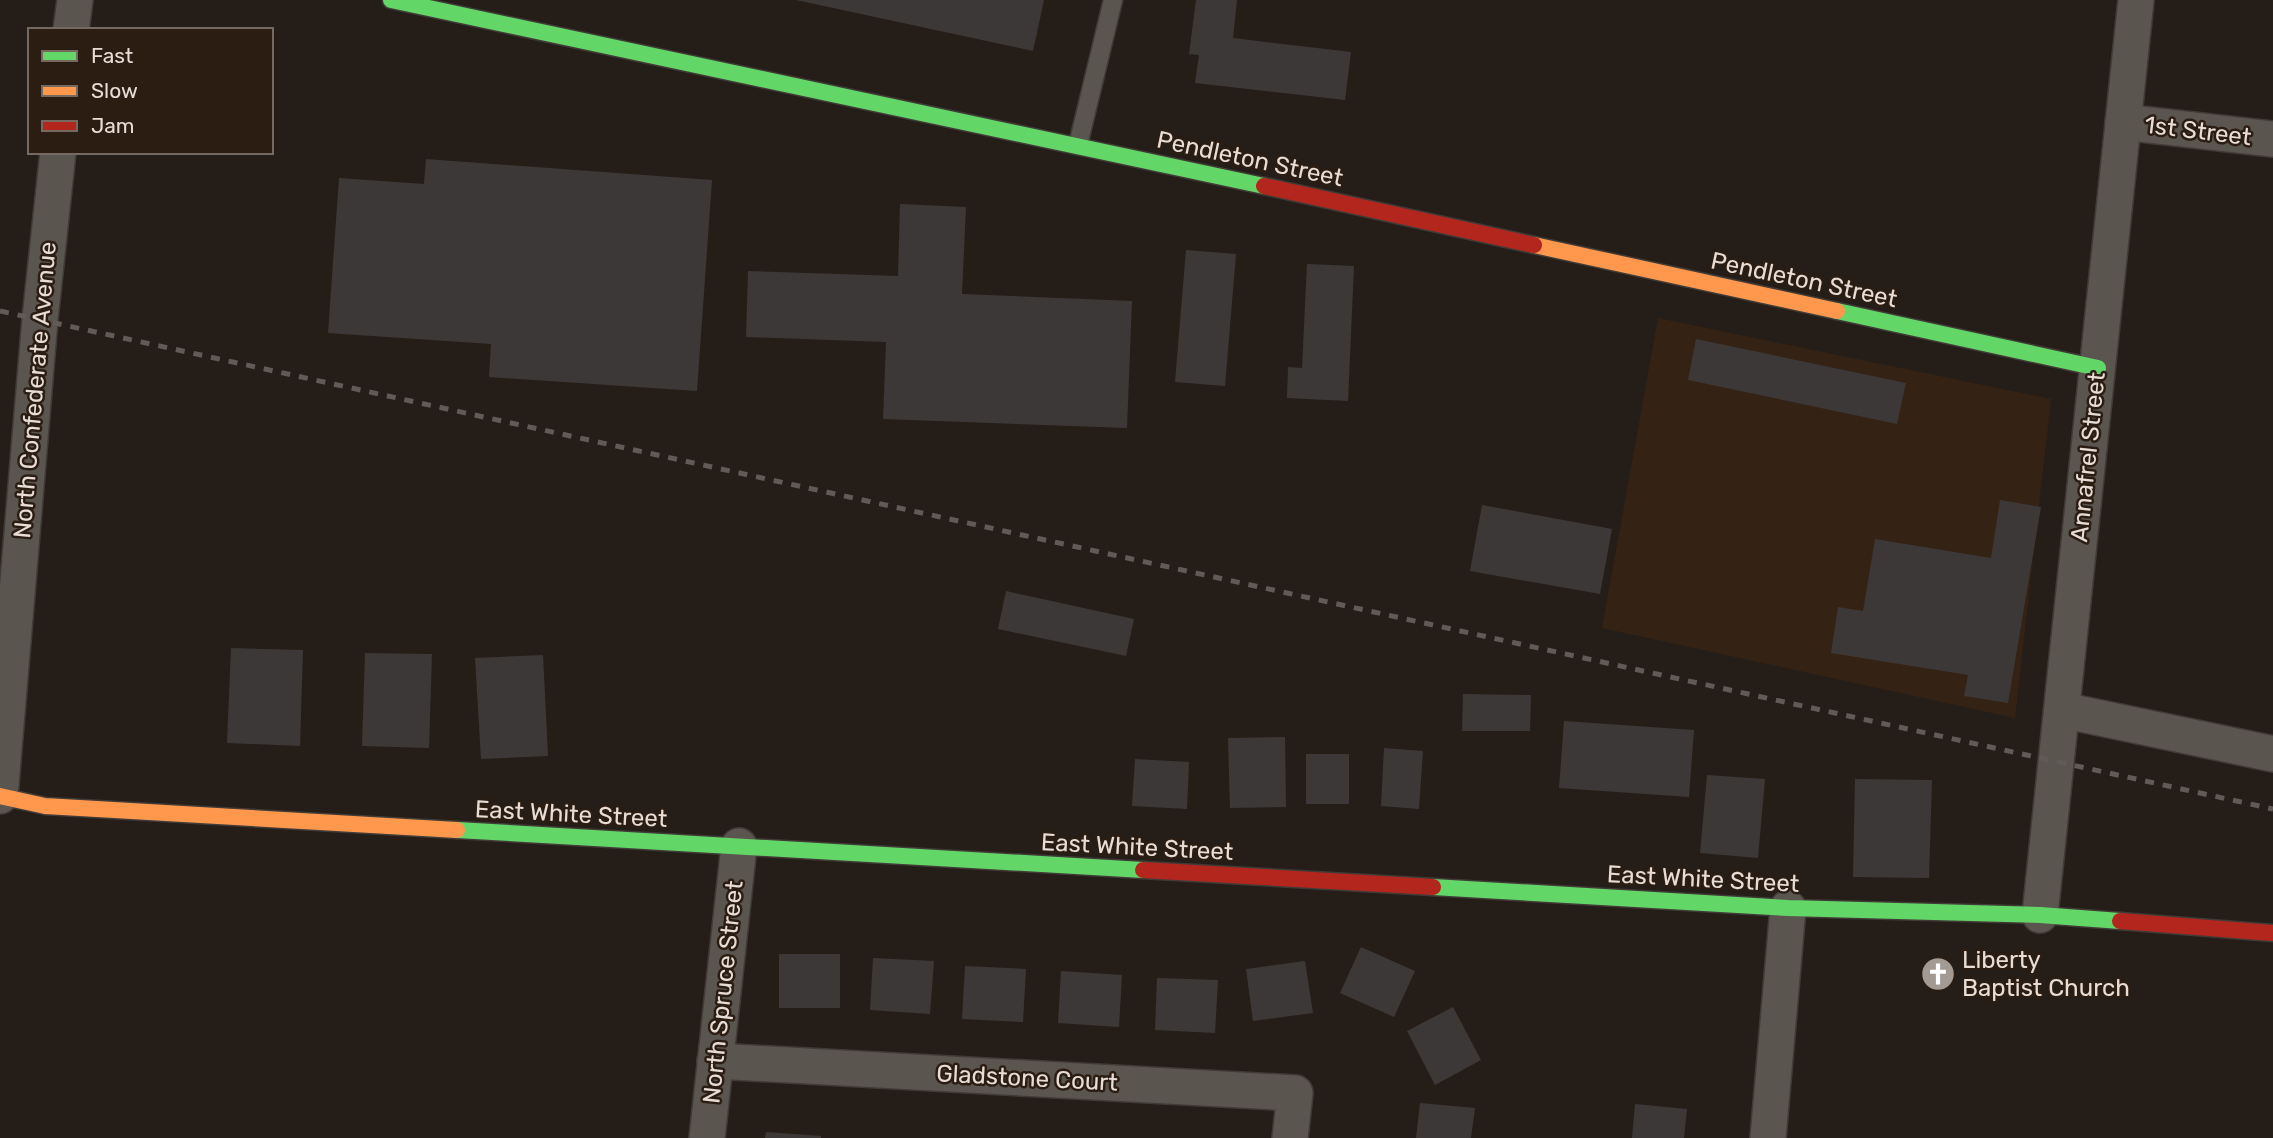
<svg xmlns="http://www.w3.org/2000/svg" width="2273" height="1138" font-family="Rubik,sans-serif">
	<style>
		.built { fill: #342214 }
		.building { fill: #3d3838 }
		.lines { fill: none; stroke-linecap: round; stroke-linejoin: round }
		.lane-casing { stroke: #413b37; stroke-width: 21 }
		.street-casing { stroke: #413b37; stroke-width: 38 }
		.fast-casing { stroke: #413b37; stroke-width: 19 }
		.slow-casing { stroke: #413b37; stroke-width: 19 }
		.jam-casing { stroke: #413b37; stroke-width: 19 }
		.lane { stroke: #5b5550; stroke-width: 18 }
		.street { stroke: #5b5550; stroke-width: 35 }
		.fast { stroke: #63d668; stroke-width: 16 }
		.slow { stroke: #ff974d; stroke-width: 16 }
		.jam { stroke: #b3261e; stroke-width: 16 }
		.rail { stroke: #615b57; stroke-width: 5; stroke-dasharray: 9 9; stroke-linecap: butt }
		.labels { text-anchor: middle; stroke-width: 5; stroke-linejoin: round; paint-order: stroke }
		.street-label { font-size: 24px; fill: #e7ddd6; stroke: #2b1d12 }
		.poi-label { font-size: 24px; fill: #e7ddd6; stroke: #2b1d12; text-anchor: start }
	</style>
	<rect width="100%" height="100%" fill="#251e18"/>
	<polygon class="built" points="1658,318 2051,399 2015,718 1602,628"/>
	<g class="building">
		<polygon points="796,0 1044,0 1033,51"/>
		<polygon points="1196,0 1237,0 1233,38 1351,52 1345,100 1195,83 1199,55 1189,54"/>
		<polygon points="426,159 712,180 697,391 489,377 491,344 328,333 339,178 424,184"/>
		<polygon points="900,204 966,207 962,294 1132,301 1127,428 883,419 886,342 746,337 748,271 898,276"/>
		<polygon points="1186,250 1236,254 1225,386 1175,382"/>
		<polygon points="1307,264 1354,266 1348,401 1287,398 1288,367 1302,368"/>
		<polygon points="1696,339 1906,383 1897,424 1688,380"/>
		<polygon points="2000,500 2041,507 2008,703 1964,696 1968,675 1831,653 1838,607 1863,611 1875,539 1991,558"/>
		<polygon points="1482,505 1612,529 1600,594 1470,571"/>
		<polygon points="1006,591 1134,619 1126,656 998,629"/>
		<polygon points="231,648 303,650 300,746 227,743"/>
		<polygon points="365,653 432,654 429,748 362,746"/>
		<polygon points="543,655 548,756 481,759 475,658"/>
		<polygon points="1463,694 1531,695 1530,731 1462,731"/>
		<polygon points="1564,721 1694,730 1689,797 1559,788"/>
		<polygon points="1285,737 1286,807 1230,808 1228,738"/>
		<polygon points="1384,748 1423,751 1419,809 1381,806"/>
		<rect x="1306" y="754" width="43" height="50"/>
		<polygon points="1135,759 1189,762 1187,809 1132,806"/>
		<polygon points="1707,775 1765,779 1758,858 1700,853"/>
		<polygon points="1855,779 1932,780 1929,878 1853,877"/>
		<polygon points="1361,947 1415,971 1394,1017 1340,993"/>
		<rect x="779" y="954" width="61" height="54"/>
		<polygon points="873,958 934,961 930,1014 870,1010"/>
		<polygon points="1305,961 1313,1013 1253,1021 1246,969"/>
		<polygon points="965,966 1026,969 1023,1022 962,1019"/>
		<polygon points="1061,971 1122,975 1119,1027 1058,1023"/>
		<polygon points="1157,978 1218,980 1215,1033 1155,1030"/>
		<polygon points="1453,1007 1481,1060 1435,1085 1407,1031"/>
		<polygon points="1420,1103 1475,1108 1471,1138 1416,1138"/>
		<polygon points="1635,1104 1687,1109 1684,1138 1632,1138"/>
		<polygon points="766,1132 821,1136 821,1138 765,1138"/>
	</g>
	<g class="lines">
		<g class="lane-casing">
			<polyline id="lane" points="1078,145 1113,0"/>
		</g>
		<g class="street-casing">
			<g id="street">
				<polyline points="71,30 75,0"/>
				<polyline points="2123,122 2273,139"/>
				<polyline points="2062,710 2273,754"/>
				<polyline points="0,796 40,319 58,152"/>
				<polyline points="2040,915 2136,0"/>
				<polyline points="715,1061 1295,1093 1290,1138"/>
				<polyline points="707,1138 739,846"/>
				<polyline points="1768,1138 1788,908"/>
			</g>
		</g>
		<g class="fast-casing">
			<g id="fast">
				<polyline points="391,0 1264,186"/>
				<polyline points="1837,311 2098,368"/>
				<polyline points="457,830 1143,870"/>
				<polyline points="1433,887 1788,908 2040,915 2120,921"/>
			</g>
		</g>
		<g class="slow-casing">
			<g id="slow">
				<polyline points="1534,245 1837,311"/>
				<polyline points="0,796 45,806 457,830"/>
			</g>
		</g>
		<g class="jam-casing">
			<g id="jam">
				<polyline points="1264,186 1534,245"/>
				<polyline points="1143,870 1433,887"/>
				<polyline points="2120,921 2273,933"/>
			</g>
		</g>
		<use href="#lane" class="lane"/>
		<use href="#street" class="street"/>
		<use href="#fast" class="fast"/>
		<use href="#slow" class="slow"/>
		<use href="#jam" class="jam"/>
		<polyline class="rail" points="0,311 2273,809"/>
	</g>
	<defs>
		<g id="church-disc" transform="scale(1.75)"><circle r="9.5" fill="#a39a94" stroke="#2b1d12"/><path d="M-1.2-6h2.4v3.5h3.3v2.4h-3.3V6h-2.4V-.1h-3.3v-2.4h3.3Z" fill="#fff"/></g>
	</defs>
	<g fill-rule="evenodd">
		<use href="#church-disc" x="1938" y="974"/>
	</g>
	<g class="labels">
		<g class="street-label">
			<text transform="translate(2198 131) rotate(7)" y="8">1st Street</text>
			<text transform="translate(1250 159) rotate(12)" y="8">Pendleton Street</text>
			<text transform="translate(1804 280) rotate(12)" y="8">Pendleton Street</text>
			<text transform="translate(35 390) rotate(-85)" y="8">North Confederate Avenue</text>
			<text transform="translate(2088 457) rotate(-84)" y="8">Annafrel Street</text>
			<text transform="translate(571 814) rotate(3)" y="8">East White Street</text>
			<text transform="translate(1137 847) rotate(3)" y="8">East White Street</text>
			<text transform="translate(1703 879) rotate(3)" y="8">East White Street</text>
			<text transform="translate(723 992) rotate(-84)" y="8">North Spruce Street</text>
			<text transform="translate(1027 1078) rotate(3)" y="8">Gladstone Court</text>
		</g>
		<g class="poi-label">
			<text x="1962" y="968">Liberty<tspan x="1962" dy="28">Baptist Church</tspan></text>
		</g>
	</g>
	<rect x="28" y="28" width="245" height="126" fill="#2b1d12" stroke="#766a60" stroke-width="2"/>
	<rect x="42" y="51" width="35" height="10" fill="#63d668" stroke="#766a60" stroke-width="2"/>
	<text x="91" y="63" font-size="21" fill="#e7ddd6">Fast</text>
	<rect x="42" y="86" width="35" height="10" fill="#ff974d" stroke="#766a60" stroke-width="2"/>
	<text x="91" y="98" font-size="21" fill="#e7ddd6">Slow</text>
	<rect x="42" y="121" width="35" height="10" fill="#b3261e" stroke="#766a60" stroke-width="2"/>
	<text x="91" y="133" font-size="21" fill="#e7ddd6">Jam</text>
</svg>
